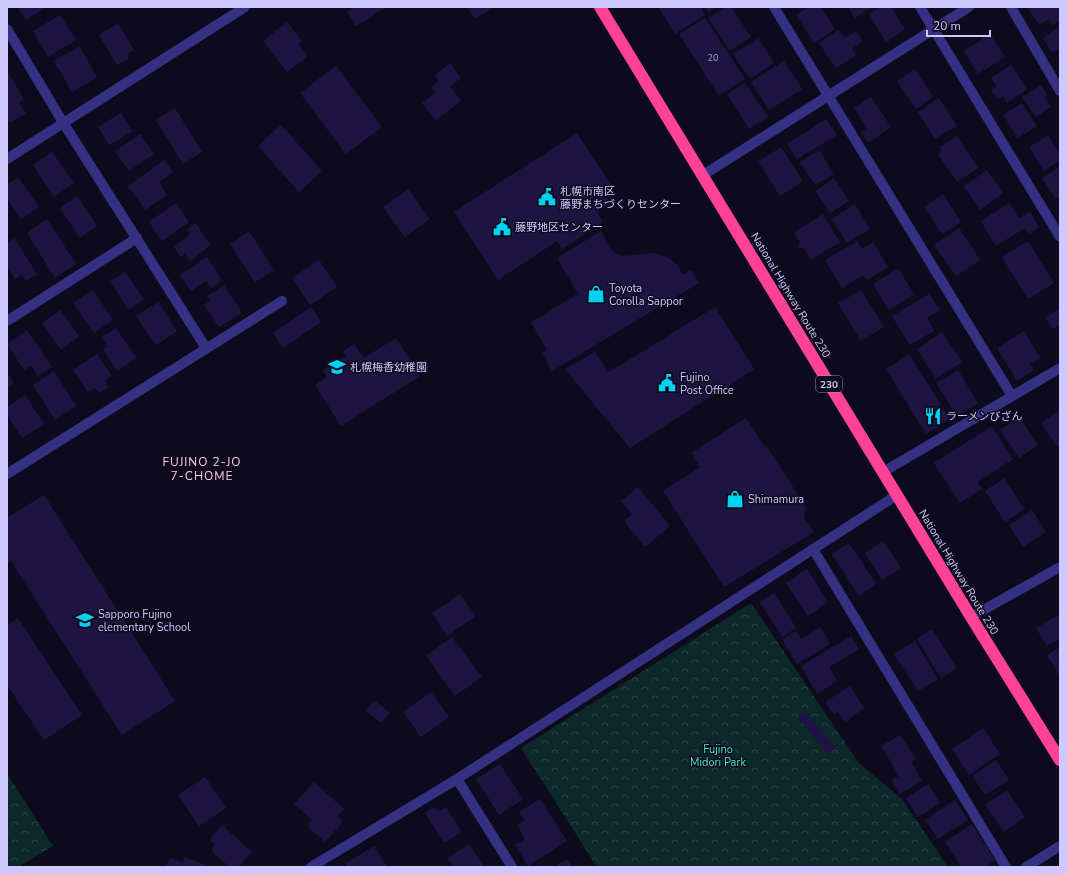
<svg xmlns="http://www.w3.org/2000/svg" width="1067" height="874" font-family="'Nunito Sans','Noto Sans JP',sans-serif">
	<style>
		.park { fill: url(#park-crowns) }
		.building { fill: #1e1441 }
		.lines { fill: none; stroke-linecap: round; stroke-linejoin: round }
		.minor { stroke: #353082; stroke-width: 10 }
		.highway { stroke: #ff4297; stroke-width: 12 }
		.labels { text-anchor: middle; stroke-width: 3; stroke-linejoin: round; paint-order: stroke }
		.number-label { font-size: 9px; fill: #a39ad0 }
		.shield { fill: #0e0a1e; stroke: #958ebc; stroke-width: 1 }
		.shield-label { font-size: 10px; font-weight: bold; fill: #cfc7ff }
		.poi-label { font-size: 11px; fill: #cfc7ff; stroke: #0e0a1e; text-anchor: start }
		.street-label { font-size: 11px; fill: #cfc7ff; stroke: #0e0a1e }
		.park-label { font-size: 11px; fill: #48eac6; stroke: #0e0a1e }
		.neighbourhood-label { font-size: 12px; letter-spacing: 1px; fill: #ffc9ea; stroke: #0e0a1e }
	</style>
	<defs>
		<pattern id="park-crowns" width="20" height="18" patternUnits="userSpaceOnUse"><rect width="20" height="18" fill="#0c2828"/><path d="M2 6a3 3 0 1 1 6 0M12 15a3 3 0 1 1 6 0" fill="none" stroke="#2e4648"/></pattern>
	</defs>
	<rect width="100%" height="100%" fill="#0e0a1e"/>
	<g class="park">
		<polygon points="751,603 859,763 902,799 948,867 597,867 521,748"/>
		<polygon points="7,773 53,846 18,867 7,867"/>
	</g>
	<g class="building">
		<polygon points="17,7 46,7 26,20"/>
		<polygon points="354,7 387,7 356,26 347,12"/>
		<polygon points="467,7 494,7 475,19"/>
		<polygon points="661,7 701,7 705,15 675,34 659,8"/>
		<polygon points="705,7 716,7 709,12"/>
		<polygon points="726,7 731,7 751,37 730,51 708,18"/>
		<polygon points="809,7 821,7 835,29 814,43 796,15"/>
		<polygon points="848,7 871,7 855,18"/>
		<polygon points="880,7 891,7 905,29 886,42 869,14"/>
		<polygon points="1027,7 1060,7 1060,21 1053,25 1049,19 1039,25"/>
		<polygon points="60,15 76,40 48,57 33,31"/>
		<polygon points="705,18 745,79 719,96 679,34"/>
		<polygon points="287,22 302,41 298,44 308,56 287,72 263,41"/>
		<polygon points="118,23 134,50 127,54 129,58 117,65 99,35"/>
		<polygon points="1060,26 1060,48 1052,53 1043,38"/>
		<polygon points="838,30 845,38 856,31 863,41 852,49 856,55 836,68 819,43"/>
		<polygon points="990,34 1005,57 978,74 964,51"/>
		<polygon points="758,38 774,63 750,79 733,54"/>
		<polygon points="79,46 97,77 72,92 54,61"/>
		<polygon points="784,61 802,89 769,110 751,82"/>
		<polygon points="450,63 461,78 450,86 461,101 436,120 422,103 436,92 431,87 439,81 435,75"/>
		<polygon points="1011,65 1027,89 1007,103 1003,97 998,100 991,90 997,86 991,78"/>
		<polygon points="336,66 382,127 346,154 300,93"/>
		<polygon points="915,69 933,97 916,109 897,81"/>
		<polygon points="9,74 24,99 19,103 26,113 10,123 7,119 7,75"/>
		<polygon points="745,83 768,117 749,129 727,94"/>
		<polygon points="1041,85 1048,95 1044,97 1051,107 1036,117 1022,97"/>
		<polygon points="871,97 891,127 868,143 861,132 867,128 854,108"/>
		<polygon points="939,98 957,126 935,139 918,112"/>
		<polygon points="1022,103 1037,126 1018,138 1003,115"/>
		<polygon points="175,108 202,152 183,164 156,120"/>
		<polygon points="121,113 133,131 109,145 98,127"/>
		<polygon points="826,119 837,135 797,159 787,144"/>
		<polygon points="281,125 322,171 299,192 258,146"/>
		<polygon points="577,133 612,186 603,192 610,203 597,212 603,222 562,249 557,241 498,280 454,212"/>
		<polygon points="140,134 154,154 129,171 115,151"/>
		<polygon points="1048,135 1060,154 1060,160 1044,171 1029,147"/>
		<polygon points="957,136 978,168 957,182 938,154 942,151 940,147"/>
		<polygon points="781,147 803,181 780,196 758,162"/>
		<polygon points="819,150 834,174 815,185 800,162"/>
		<polygon points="52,152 74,183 54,197 33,165"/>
		<polygon points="164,160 173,172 159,182 167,195 145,210 128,186"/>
		<polygon points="1060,166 1060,196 1056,199 1042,178"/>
		<polygon points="987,170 1003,193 980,210 964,186"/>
		<polygon points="18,177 39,207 21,219 7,199 7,185"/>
		<polygon points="834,178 849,201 830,213 815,191"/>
		<polygon points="408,189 430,219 405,237 383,207"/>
		<polygon points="943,194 961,222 942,234 924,207"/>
		<polygon points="77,196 97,226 80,238 60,208"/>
		<polygon points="176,203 189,222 162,241 149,222"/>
		<polygon points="1009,203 1019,218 1030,212 1039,227 1029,234 1025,228 996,246 981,221"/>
		<polygon points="855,204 870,229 847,243 832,219"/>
		<polygon points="822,214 840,242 811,260 804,248 798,248 800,242 794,233"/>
		<polygon points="47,219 76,264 55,278 27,233"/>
		<polygon points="195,223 211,245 190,261 185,254 181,257 174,247 190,234 187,230"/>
		<polygon points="959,228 980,260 956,276 934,245"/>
		<polygon points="249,231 274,270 255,282 230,244"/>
		<polygon points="601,231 613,252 623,256 655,253 667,257 677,265 683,275 691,270 699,283 552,371 542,353 547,350 531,322 578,294 557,258"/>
		<polygon points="14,238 37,274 26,281 22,275 15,279 7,267 7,243"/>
		<polygon points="857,241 862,249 873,242 888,267 867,280 863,275 842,288 825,260"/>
		<polygon points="1028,241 1054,283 1028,299 1002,257"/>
		<polygon points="207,257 222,280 211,288 206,281 191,291 180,275"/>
		<polygon points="319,260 337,287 310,305 292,278"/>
		<polygon points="898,268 914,294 889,310 873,284"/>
		<polygon points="125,272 144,299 129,310 110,282"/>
		<polygon points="224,285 242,313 219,327 204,305 211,300 207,296"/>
		<polygon points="93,290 113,320 94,333 73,303"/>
		<polygon points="861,290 884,327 861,341 838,303"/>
		<polygon points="929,294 940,310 927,318 934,331 910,345 892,316"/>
		<polygon points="158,302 177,331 156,345 136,316"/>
		<polygon points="311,307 321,322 283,348 273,333"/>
		<polygon points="715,307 754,369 630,448 565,369 595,352 609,372"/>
		<polygon points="1060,308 1060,325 1053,329 1045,318"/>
		<polygon points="60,310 79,336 61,350 42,323"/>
		<polygon points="116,328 136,358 117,371 103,349 108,346 102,337"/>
		<polygon points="27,330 52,367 38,376 31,366 24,370 7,344"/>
		<polygon points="1024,331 1040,358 1030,364 1034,370 1017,381 997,348"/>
		<polygon points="942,332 962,362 936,379 917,349"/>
		<polygon points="396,338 420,376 341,426 315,385 327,377 323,370 346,356 343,351 354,344 364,358"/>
		<polygon points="97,354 112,376 105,381 109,387 99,393 95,388 88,392 73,370"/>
		<polygon points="909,354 950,419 926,434 886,369"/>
		<polygon points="958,370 978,403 957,416 936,383"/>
		<polygon points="54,371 76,406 55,420 33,385"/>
		<polygon points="7,373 14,383 7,388"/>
		<polygon points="25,395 44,424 22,438 7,415 7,407"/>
		<polygon points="1060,410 1060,445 1057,447 1041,423"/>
		<polygon points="1019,417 1038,445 1019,458 1000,430"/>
		<polygon points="746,418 763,444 767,447 806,507 804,517 814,532 724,587 663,491 700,467 691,453"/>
		<polygon points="992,426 1013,459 978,482 982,489 960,503 934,463"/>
		<polygon points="1004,478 1024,509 1005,522 985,491"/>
		<polygon points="638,487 670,526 645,547 624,521 632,514 621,501"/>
		<polygon points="44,495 175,701 122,735 11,561 7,564 7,518"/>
		<polygon points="1032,510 1046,532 1023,547 1009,525"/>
		<polygon points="883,541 901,568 882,580 865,553"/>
		<polygon points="849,543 876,584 859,596 832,554"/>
		<polygon points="807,569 828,602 808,616 786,583"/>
		<polygon points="774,593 796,628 782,637 760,602"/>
		<polygon points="460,594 476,616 447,636 432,613"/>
		<polygon points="1060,614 1060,639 1047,646 1036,628"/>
		<polygon points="18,618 82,715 44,740 7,685 7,626"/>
		<polygon points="821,627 830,644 797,664 782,640 796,631 801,639"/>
		<polygon points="932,629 957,668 941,678 917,639"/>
		<polygon points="851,636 859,649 829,667 837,681 817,694 801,666"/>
		<polygon points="452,637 482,677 455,696 426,656"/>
		<polygon points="915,641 938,679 918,691 894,654"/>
		<polygon points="1060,647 1060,677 1047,655"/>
		<polygon points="850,686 864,708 845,722 838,712 834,715 825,702"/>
		<polygon points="431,692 449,717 421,737 403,712"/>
		<polygon points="374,700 390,713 381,723 366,711"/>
		<polygon points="806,711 836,748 828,755 798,718"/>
		<polygon points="983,728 1000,754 969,775 952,749"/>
		<polygon points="900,735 916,759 911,762 922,781 900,794 891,780 899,776 881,746"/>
		<polygon points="996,760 1009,780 985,795 972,776"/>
		<polygon points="500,764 523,799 499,815 476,779"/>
		<polygon points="205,777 226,808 199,826 178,795"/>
		<polygon points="314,782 344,809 337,816 343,822 325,842 307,826 312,820 294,804"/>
		<polygon points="928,784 940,803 918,817 906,798"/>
		<polygon points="1007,790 1025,817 1004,832 985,805"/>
		<polygon points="540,799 567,841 528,866 515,845 525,839 517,825 525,820 519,812"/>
		<polygon points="955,800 968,820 938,839 925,820"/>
		<polygon points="434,807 438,812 446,807 462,832 444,843 425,813"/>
		<polygon points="972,824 995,860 985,867 961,867 945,842"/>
		<polygon points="222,825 252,852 238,867 229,867 211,850 215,845 210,839"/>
		<polygon points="469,844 484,867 454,867 448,858"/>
		<polygon points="374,846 387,867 347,867 345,864"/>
		<polygon points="185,857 210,867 166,867 170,858 183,863"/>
		<polygon points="567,859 572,867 555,867"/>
		<polygon points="816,864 820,867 810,867 812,865"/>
	</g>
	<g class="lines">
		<g class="minor">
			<polyline points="774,7 1012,396"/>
			<polyline points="920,7 1060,237"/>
			<polyline points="1011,7 1060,91"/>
			<polyline points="7,29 64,124 206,348"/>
			<polyline points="7,159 245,7"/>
			<polyline points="703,175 969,7"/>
			<polyline points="7,321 137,238"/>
			<polyline points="883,472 1060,368"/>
			<polyline points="7,474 282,301"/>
			<polyline points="813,549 1006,867"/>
			<polyline points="971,617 1060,567"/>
			<polyline points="457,779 512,867"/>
			<polyline points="311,867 457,779 897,495"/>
			<polyline points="1026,867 1060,846"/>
		</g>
		<polyline class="highway" points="600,7 971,617 1060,760"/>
	</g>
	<defs>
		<g id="civic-bare" transform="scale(1.38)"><path d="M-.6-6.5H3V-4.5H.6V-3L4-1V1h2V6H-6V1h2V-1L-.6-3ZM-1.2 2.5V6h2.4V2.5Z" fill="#00d3f2" stroke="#0e0a1e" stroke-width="2.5" paint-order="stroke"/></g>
		<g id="shop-bare" transform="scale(1.38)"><path d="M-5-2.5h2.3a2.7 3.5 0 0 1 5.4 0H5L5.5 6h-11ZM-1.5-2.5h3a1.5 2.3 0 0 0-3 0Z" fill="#00d3f2" stroke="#0e0a1e" stroke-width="2.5" paint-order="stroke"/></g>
		<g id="school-bare" transform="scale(1.38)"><path d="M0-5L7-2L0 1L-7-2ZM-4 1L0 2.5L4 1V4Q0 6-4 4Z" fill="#00d3f2" stroke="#0e0a1e" stroke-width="2.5" paint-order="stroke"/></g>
		<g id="restaurant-bare" transform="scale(1.38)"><path d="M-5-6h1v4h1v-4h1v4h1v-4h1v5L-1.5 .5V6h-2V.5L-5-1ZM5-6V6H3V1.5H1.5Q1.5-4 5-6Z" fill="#00d3f2" stroke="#0e0a1e" stroke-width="2.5" paint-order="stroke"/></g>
	</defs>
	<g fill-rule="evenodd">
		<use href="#civic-bare" x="547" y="197"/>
		<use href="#civic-bare" x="502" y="227"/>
		<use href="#shop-bare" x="596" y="294"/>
		<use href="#school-bare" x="337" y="367"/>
		<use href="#civic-bare" x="667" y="383"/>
		<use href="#restaurant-bare" x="933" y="416"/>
		<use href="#shop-bare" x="735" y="499"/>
		<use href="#school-bare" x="85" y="620"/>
	</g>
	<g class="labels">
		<g class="number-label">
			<text x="713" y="61">20</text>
		</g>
		<rect class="shield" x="816" y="376" width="26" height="16" rx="3"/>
		<g class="shield-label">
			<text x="829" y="388">230</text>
		</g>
		<g class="poi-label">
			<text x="560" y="195">札幌市南区<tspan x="560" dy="13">藤野まちづくりセンター</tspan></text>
			<text x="515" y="231">藤野地区センター</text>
			<text x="609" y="292">Toyota<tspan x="609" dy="13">Corolla Sappor</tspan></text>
			<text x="350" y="371">札幌梅香幼稚園</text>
			<text x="680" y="381">Fujino<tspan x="680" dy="13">Post Office</tspan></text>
			<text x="946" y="420">ラーメンびざん</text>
			<text x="748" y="503">Shimamura</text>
			<text x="98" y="618">Sapporo Fujino<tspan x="98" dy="13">elementary School</tspan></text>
		</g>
		<g class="street-label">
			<text transform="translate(791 295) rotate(59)" y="4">National Highway Route 230</text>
			<text transform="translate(959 572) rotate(59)" y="4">National Highway Route 230</text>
		</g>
		<g class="park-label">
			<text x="718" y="753">Fujino<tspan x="718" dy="13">Midori Park</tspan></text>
		</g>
		<g class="neighbourhood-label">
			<text x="202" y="466">FUJINO 2-JO<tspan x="202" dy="14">7-CHOME</tspan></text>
		</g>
	</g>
	<rect width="1067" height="874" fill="none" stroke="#cfc7ff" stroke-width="16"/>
	<path d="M927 30v6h63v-6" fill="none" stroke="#cfc7ff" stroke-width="2"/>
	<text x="933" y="30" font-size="12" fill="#cfc7ff" stroke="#0e0a1e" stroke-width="3" paint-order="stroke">20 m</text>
</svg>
